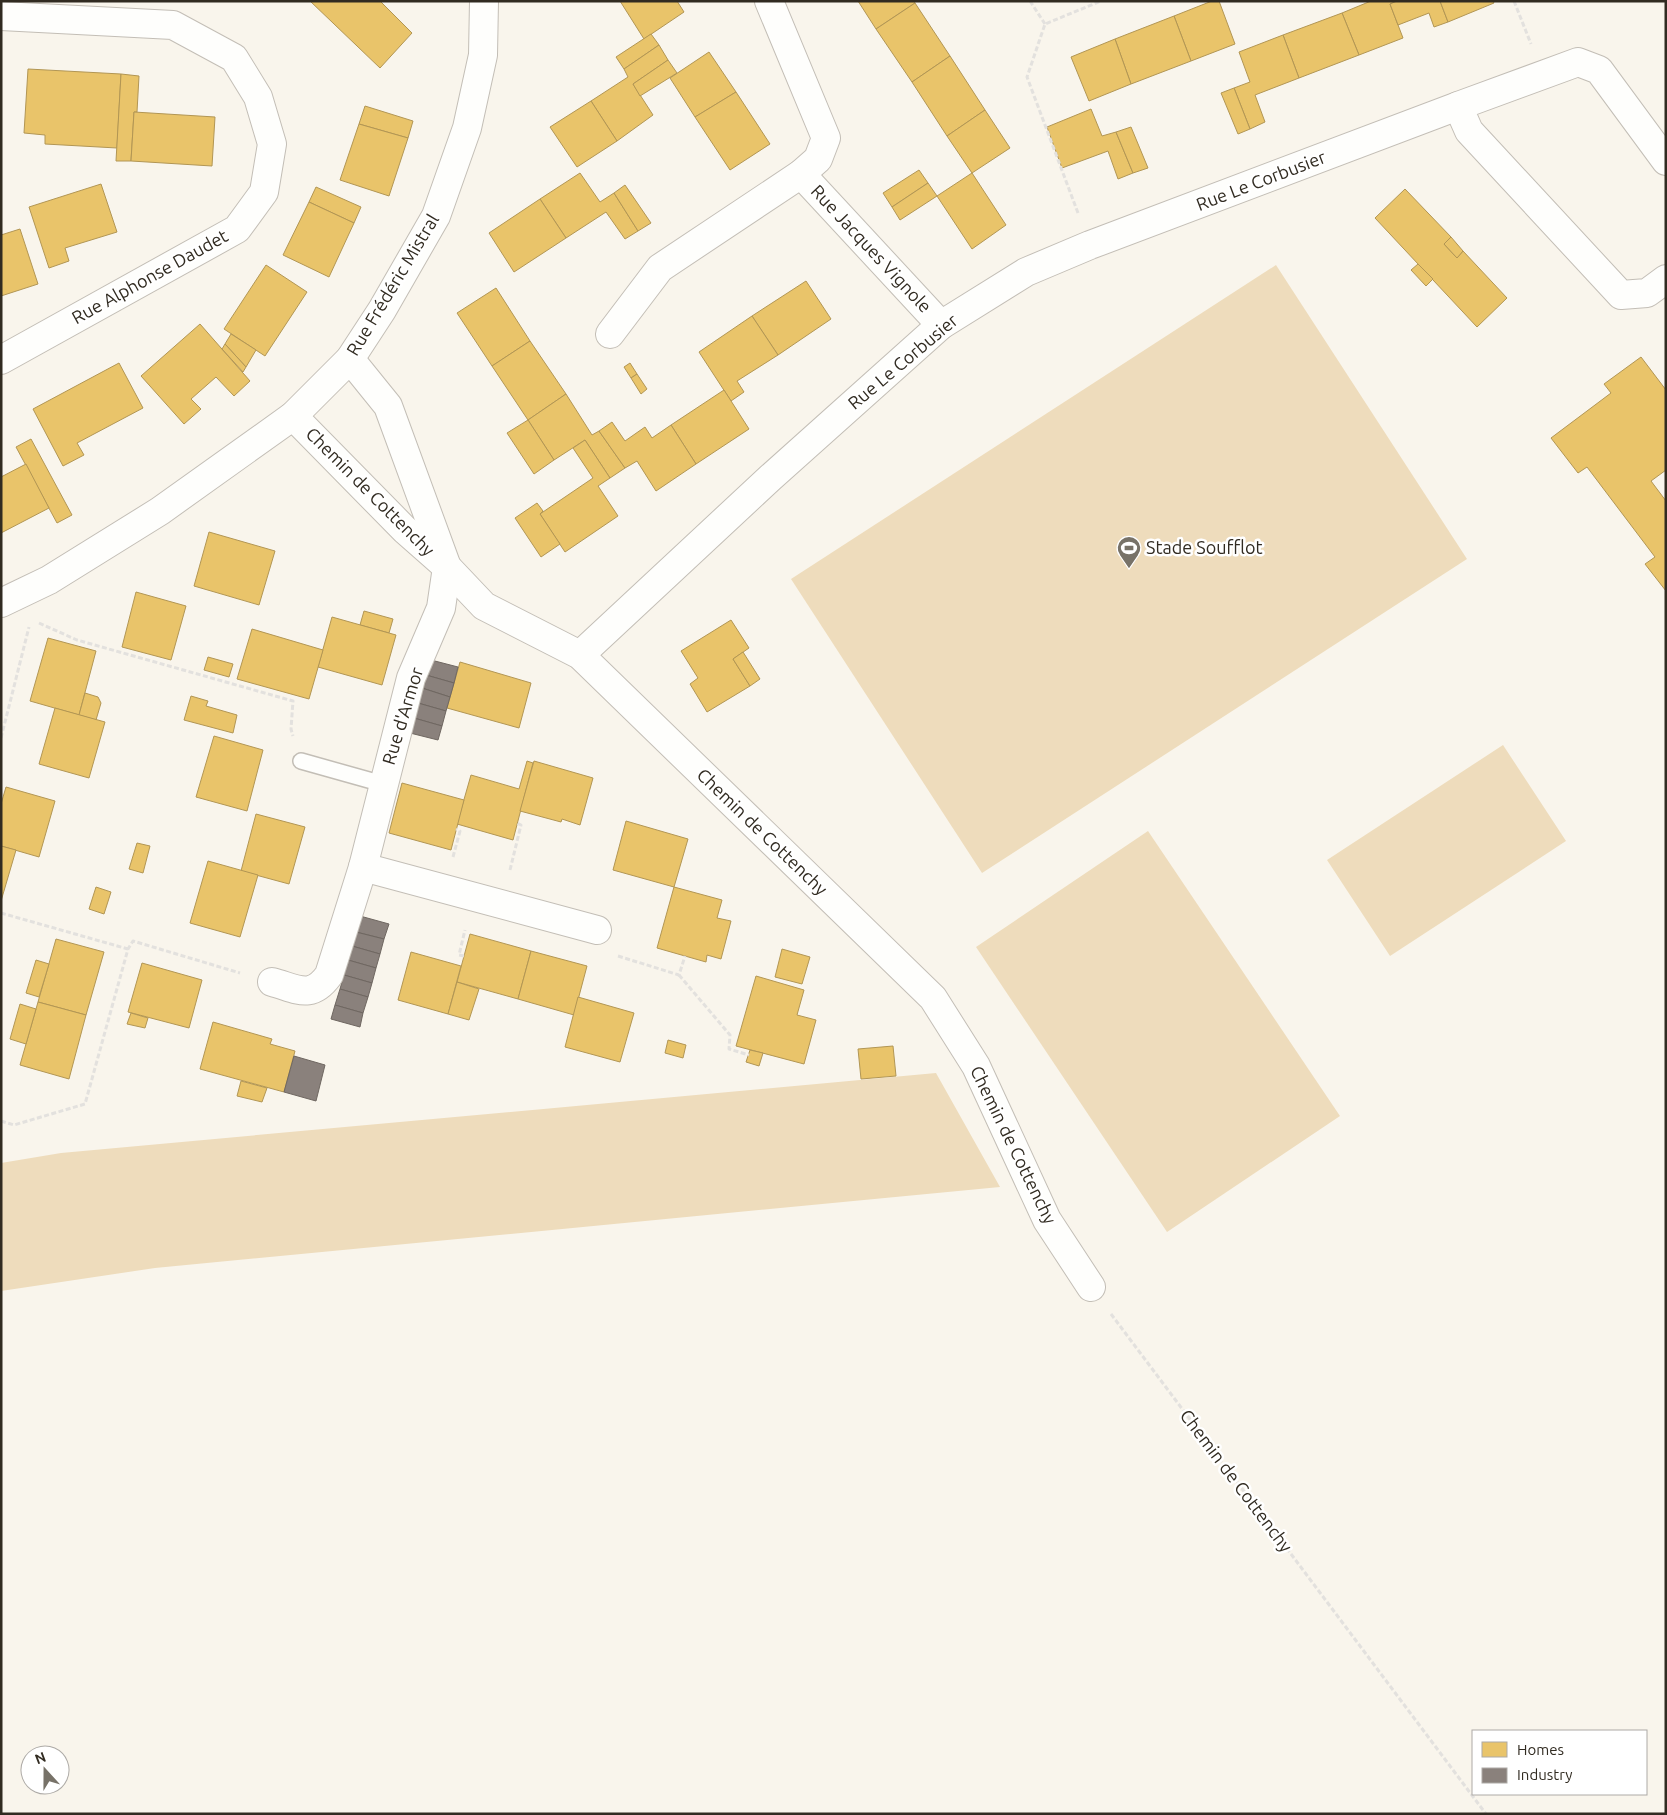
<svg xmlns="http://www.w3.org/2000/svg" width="1667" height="1815" font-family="Ubuntu,sans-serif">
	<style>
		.green { fill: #eedcbc }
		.homes { fill: #e9c46a; stroke: #b29654 }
		.industry { fill: #8a817c; stroke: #6f6761 }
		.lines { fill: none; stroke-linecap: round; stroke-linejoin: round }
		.lane-casing { stroke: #c3beb6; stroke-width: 18 }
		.street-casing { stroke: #c3beb6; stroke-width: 30 }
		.path { stroke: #e3e1de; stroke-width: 3; stroke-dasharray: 5 2.5; stroke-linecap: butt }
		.lane { stroke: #fefefc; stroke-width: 15 }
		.street { stroke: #fefefc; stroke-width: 28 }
		.labels { text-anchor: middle; stroke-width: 5; stroke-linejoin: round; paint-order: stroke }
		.street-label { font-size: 18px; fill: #312b21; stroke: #fff }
		.poi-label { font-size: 18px; fill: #312b21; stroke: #fff; text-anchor: start }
	</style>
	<rect width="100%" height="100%" fill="#f9f5ec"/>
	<g class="green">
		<polygon points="1276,265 1467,559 982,873 791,579"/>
		<polygon points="1503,745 1566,841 1390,956 1327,860"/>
		<polygon points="1148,831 1340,1116 1167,1232 976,947"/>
		<polygon points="936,1073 1000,1187 155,1268 1,1291 1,1163 61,1153"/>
	</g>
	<g class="homes">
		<polygon points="310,1 380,1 412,33 380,68"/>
		<polygon points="620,1 677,1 684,12 644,39"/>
		<polygon points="858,1 914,1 915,3 876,29"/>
		<polygon points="1212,1 1219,1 1235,44 1191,61 1174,16"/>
		<polygon points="1371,1 1397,1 1390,4 1403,38 1359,55 1342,13"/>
		<polygon points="1397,1 1440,1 1448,22 1434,27 1429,13 1398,25 1390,4"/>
		<polygon points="1440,1 1493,1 1494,3 1448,22"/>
		<polygon points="915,3 950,56 912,82 876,29"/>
		<polygon points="1342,13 1359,55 1299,78 1283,35"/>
		<polygon points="1174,16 1191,61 1131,84 1115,39"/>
		<polygon points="651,34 659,45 624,69 616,57"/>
		<polygon points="1283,35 1299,78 1255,95 1265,122 1250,129 1234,88 1250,82 1239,52"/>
		<polygon points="1115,39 1131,84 1089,101 1071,57"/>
		<polygon points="659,45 668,60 633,84 653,115 617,141 591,101 628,77 624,69"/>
		<polygon points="709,52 736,92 695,117 670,78"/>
		<polygon points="950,56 985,110 947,136 912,82"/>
		<polygon points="668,60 677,73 640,96 633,84"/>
		<polygon points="28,69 121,74 117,148 45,144 45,135 24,133"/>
		<polygon points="121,74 139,76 137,112 134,112 131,161 116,161"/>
		<polygon points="1234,88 1250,129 1238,134 1221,93"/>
		<polygon points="736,92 770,144 730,170 695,117"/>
		<polygon points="591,101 617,141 577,167 550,127"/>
		<polygon points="365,106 413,121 408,138 359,124"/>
		<polygon points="1091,109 1102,136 1116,132 1133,173 1118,179 1108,151 1062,168 1047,127"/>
		<polygon points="985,110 1010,148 972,173 947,136"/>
		<polygon points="134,112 215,117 212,166 131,161"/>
		<polygon points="359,124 408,138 389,196 340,180"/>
		<polygon points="1131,127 1148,168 1133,173 1116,132"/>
		<polygon points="919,170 928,183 892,207 883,193"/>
		<polygon points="580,173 600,202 614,193 638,231 625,239 606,212 566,238 540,199"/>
		<polygon points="972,173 1006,225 972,249 937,196"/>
		<polygon points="928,183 937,196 900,220 892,207"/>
		<polygon points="101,184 117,232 65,248 69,261 49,268 29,207"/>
		<polygon points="625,185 651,223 638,231 614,193"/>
		<polygon points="316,187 361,207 354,223 309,202"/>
		<polygon points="1405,189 1451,237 1444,244 1457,258 1463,251 1507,298 1477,327 1375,218"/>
		<polygon points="540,199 566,238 514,272 489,233"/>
		<polygon points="309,202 354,223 329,277 283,255"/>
		<polygon points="20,229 38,284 1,296 1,235"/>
		<polygon points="1451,237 1463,251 1457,258 1444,244"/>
		<polygon points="1418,264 1433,279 1426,286 1411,270"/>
		<polygon points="266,265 307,292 265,356 224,329"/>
		<polygon points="806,281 831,319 778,355 752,316"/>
		<polygon points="496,288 530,341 492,366 457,313"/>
		<polygon points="752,316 778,355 737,381 744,392 731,401 699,352"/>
		<polygon points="200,324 250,381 234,396 216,377 191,399 201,409 184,424 141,376"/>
		<polygon points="231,334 256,350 246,367 225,344"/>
		<polygon points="530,341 566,394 528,420 492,366"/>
		<polygon points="225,344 246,367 243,372 222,349"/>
		<polygon points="1641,357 1666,390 1666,470 1651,481 1666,501 1666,591 1645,564 1655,557 1587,467 1578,473 1551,438 1611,393 1604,384"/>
		<polygon points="119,363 143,408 77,443 84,455 63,466 33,409"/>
		<polygon points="630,363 637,374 631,378 624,367"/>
		<polygon points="637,374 647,389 641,394 631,378"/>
		<polygon points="724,390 749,429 696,464 671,425"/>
		<polygon points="566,394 592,435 599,431 625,468 610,478 585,440 554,460 528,420"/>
		<polygon points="528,420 554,460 534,474 507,433"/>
		<polygon points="612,422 625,441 645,427 652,438 671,425 696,464 656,491 637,461 625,468 599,431"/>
		<polygon points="31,439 72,515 57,523 16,447"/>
		<polygon points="585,440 610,478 598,486 618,516 565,552 540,514 593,478 573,448"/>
		<polygon points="26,464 49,508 1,533 1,477"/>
		<polygon points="537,503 543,511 540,514 560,544 541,557 515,518"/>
		<polygon points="209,532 275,551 259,605 194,586"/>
		<polygon points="136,592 186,606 171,660 122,647"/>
		<polygon points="364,611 393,619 389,633 360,625"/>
		<polygon points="332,617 396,635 382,685 318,667"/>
		<polygon points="731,620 749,648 733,659 750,686 707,712 690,684 698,678 681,651"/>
		<polygon points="252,629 323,650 309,699 237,679"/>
		<polygon points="48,638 96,651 79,715 30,701"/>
		<polygon points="743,652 760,679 750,686 733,659"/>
		<polygon points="208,657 233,664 229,677 204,670"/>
		<polygon points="460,662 531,683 519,728 447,708"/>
		<polygon points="85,693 98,697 101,703 96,720 79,715"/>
		<polygon points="191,696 208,701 206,706 237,715 233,733 184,720"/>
		<polygon points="55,708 105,722 89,778 39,764"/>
		<polygon points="214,736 263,750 247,811 196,797"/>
		<polygon points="527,761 533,763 513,840 457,824 471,775 519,789"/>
		<polygon points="534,761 593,778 580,825 562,819 561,822 520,811"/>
		<polygon points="402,783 464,800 451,850 389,833"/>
		<polygon points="6,787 55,801 39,857 1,846 1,804"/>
		<polygon points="256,814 305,827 289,884 241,871"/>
		<polygon points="626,821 688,839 674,887 613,870"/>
		<polygon points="137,843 150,846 143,873 129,869"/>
		<polygon points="1,846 16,850 1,901"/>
		<polygon points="208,861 258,875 240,937 190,923"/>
		<polygon points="96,887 111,892 104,914 89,909"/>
		<polygon points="674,887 722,900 717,918 731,921 721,959 707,955 706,962 657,948"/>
		<polygon points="470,934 531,951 518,999 457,982"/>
		<polygon points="56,939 104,952 86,1015 38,1002"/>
		<polygon points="782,949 810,957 802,984 775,977"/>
		<polygon points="531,951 587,966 574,1015 518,999"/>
		<polygon points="411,952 461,966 448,1014 398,1000"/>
		<polygon points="36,960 49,964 39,997 26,993"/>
		<polygon points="142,963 202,980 189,1028 128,1012"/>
		<polygon points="756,976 804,990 797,1015 816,1020 804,1064 736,1046"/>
		<polygon points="457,982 479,989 469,1020 448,1014"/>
		<polygon points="578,997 634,1013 620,1062 565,1047"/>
		<polygon points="38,1002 86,1015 69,1079 20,1065"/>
		<polygon points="20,1004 36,1009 26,1044 10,1039"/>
		<polygon points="131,1013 148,1018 145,1028 127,1024"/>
		<polygon points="213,1022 272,1039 270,1044 295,1051 284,1092 200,1069"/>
		<polygon points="668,1040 686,1045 683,1058 665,1053"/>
		<polygon points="893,1046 896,1076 861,1079 858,1049"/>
		<polygon points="750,1050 763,1053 759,1066 746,1062"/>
		<polygon points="241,1081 267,1088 262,1102 237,1096"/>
	</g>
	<g class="industry">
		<polygon points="431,660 458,667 454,683 426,675"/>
		<polygon points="426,675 454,683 450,697 422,688"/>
		<polygon points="422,688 450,697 446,711 418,703"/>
		<polygon points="418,703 446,711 442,726 414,718"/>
		<polygon points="414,718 442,726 438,740 410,733"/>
		<polygon points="360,916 389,924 384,939 356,932"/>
		<polygon points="356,932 384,939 380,954 352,946"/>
		<polygon points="352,946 380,954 376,968 348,960"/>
		<polygon points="348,960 376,968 372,983 344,975"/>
		<polygon points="344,975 372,983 368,997 340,989"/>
		<polygon points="340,989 368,997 363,1013 335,1005"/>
		<polygon points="335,1005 363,1013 360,1027 331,1019"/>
		<polygon points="294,1056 325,1065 316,1101 284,1092"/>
	</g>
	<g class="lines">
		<g class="lane-casing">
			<polyline id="lane" points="301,761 383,784"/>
		</g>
		<g class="street-casing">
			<g id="street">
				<polyline points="1,16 173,25 234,58 258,97 272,144 264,192 237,229 1,360"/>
				<polyline points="1666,161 1599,70 1578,62 1458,106 1469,131 1621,295 1647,293 1666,279"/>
				<polyline points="801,174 941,325"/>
				<polyline points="610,334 660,268 801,174 818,159 826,138 769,1"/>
				<polyline points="293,416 405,530 447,567 484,606 580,655 933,998 976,1066 1047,1220 1091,1287"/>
				<polyline points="1,603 49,580 160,511 293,416 350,359 382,310 436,216 467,128 483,55 484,1"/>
				<polyline points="580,655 770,478 941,325 1026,272 1090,245 1458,106"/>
				<polyline points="363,867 597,930"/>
				<path d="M 272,982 C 298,989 311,1000 329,975 L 363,867 L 411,678 L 441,608 L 447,567 L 388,406 L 350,359"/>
			</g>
		</g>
		<g class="path">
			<polyline points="1030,1 1045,24"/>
			<polyline points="1514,1 1531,44"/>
			<polyline points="1078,213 1027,77 1045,24 1101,1"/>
			<polyline points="39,623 77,640 293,701 291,729 293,736"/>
			<polyline points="1,738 29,627"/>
			<polyline points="453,857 460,831 456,829"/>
			<polyline points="510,870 521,825 517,823"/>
			<polyline points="1,913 128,949"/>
			<polyline points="464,956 459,955 465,930"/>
			<polyline points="618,956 679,975 685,956"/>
			<polyline points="679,975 730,1035 729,1049 749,1055"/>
			<polyline points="1,1121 14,1125 85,1104 128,949 133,941 240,973"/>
			<polyline points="1111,1314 1486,1814"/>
		</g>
		<use href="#lane" class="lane"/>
		<use href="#street" class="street"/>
	</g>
	<defs>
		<g id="stadium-pin" transform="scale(1.25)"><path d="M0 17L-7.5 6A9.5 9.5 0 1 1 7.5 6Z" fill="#777268" stroke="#fff"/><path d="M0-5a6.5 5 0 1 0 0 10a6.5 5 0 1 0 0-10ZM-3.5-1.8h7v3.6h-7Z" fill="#fff"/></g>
	</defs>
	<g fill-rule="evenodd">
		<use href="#stadium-pin" x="1129" y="548"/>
	</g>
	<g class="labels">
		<g class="street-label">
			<text transform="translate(1261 181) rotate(-21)" y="6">Rue Le Corbusier</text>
			<text transform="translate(871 249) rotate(47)" y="6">Rue Jacques Vignole</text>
			<text transform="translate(150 277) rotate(-29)" y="6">Rue Alphonse Daudet</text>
			<text transform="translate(393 285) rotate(-59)" y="6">Rue Frédéric Mistral</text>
			<text transform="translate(903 362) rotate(-40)" y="6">Rue Le Corbusier</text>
			<text transform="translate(370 492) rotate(45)" y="6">Chemin de Cottenchy</text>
			<text transform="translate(403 716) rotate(-73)" y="6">Rue d'Armor</text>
			<text transform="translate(762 832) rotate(44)" y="6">Chemin de Cottenchy</text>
			<text transform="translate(1013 1145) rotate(64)" y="6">Chemin de Cottenchy</text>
			<text transform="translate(1236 1481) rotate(53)" y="6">Chemin de Cottenchy</text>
		</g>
		<g class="poi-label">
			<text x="1146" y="554">Stade Soufflot</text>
		</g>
	</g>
	<rect width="1667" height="1815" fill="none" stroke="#312b21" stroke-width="5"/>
	<rect x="1472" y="1730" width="175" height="65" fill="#ffffff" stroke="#adaaa6"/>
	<rect x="1482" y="1742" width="25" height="15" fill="#e9c46a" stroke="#adaaa6"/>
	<text x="1517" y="1755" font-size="15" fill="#312b21">Homes</text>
	<rect x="1482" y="1768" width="25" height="15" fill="#8a817c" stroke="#adaaa6"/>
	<text x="1517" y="1780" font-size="15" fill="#312b21">Industry</text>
	<g transform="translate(45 1770) rotate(339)"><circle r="24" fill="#ffffff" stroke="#adaaa6"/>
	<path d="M0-4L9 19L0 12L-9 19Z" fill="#777268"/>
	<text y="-8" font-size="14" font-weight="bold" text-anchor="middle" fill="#312b21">N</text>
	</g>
</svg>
